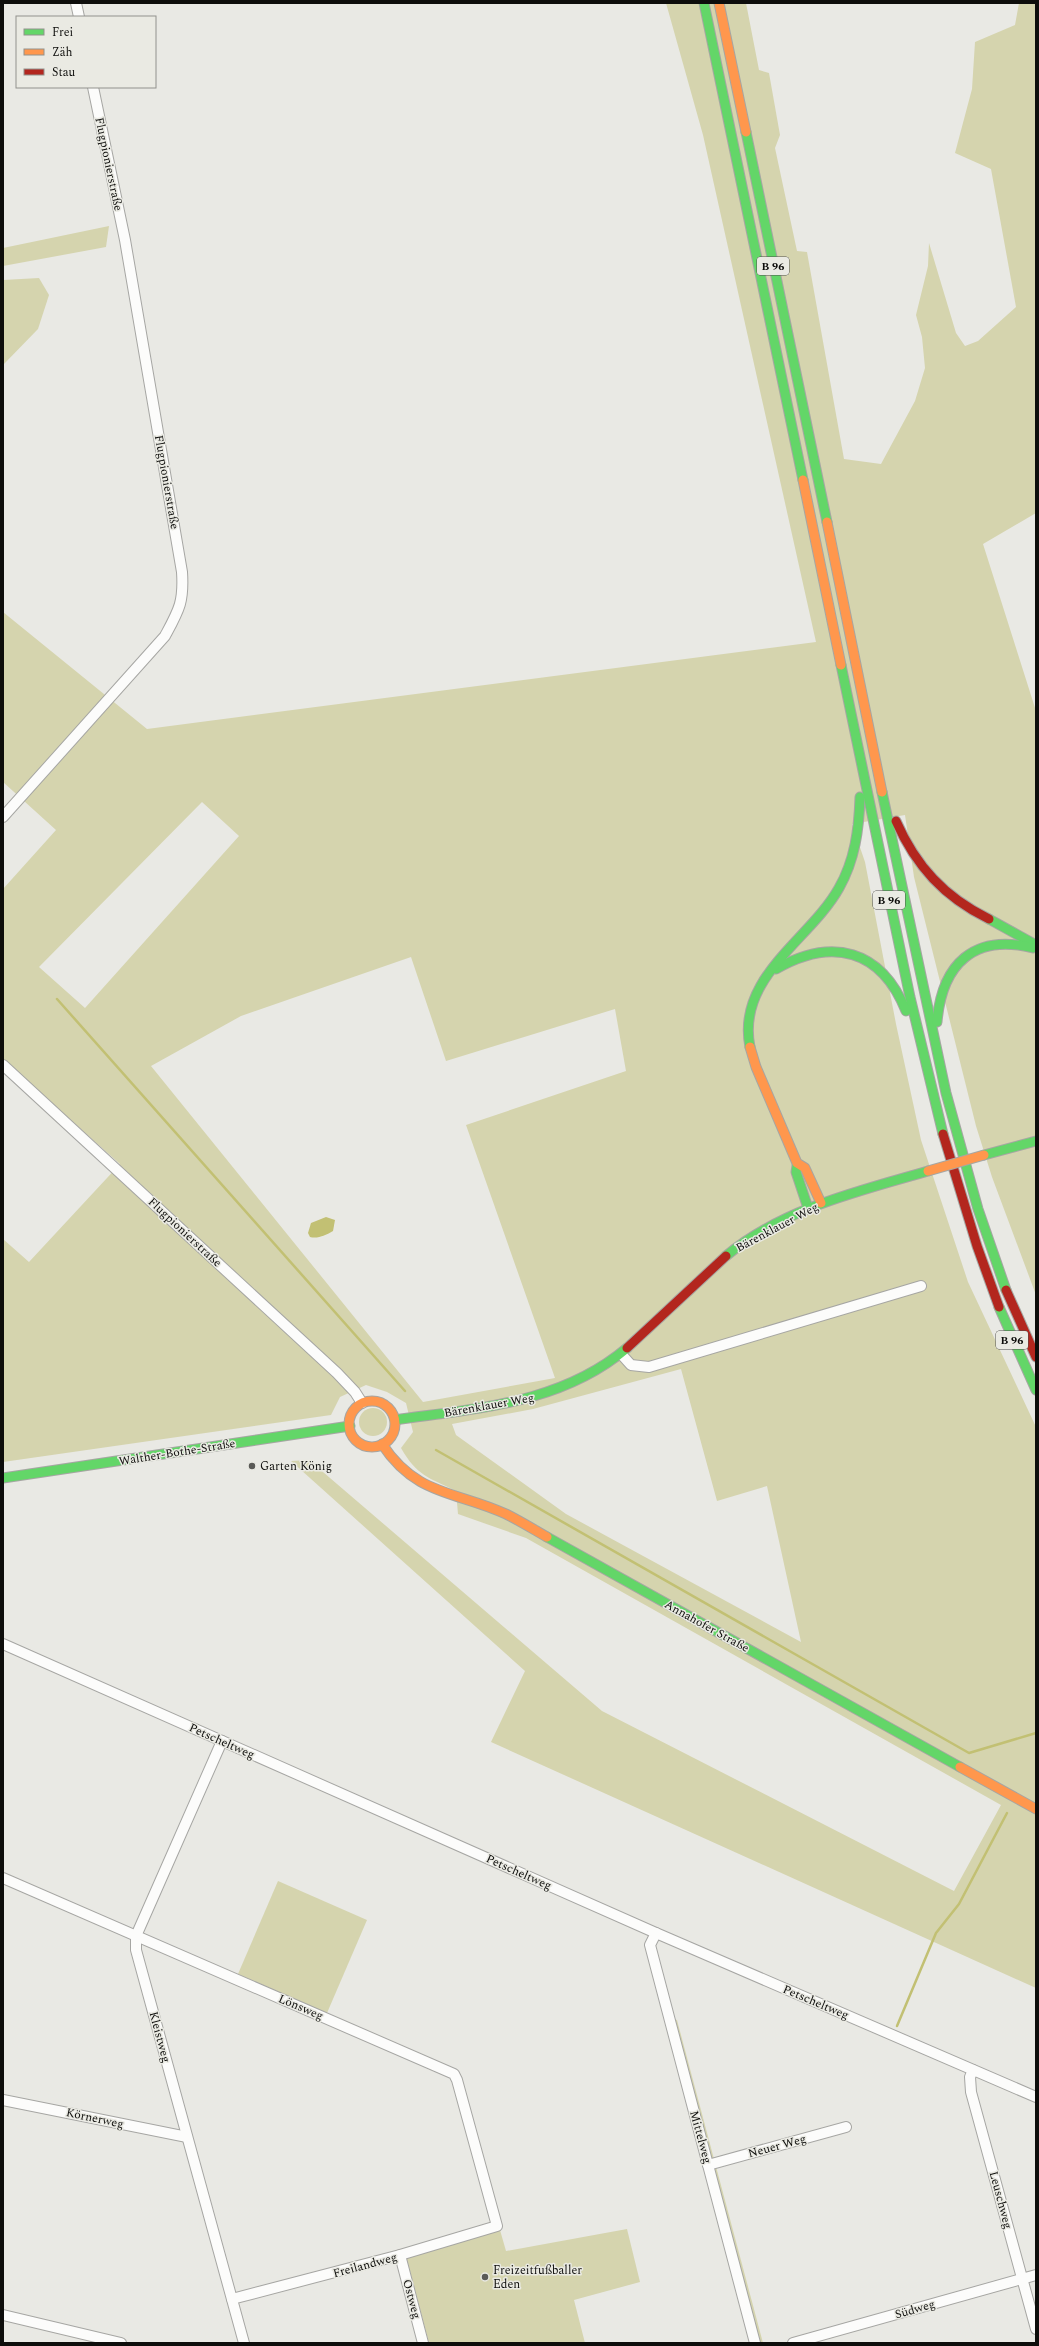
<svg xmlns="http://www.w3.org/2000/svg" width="1039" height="2346" font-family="Spectral,serif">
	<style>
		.green { fill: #d5d4ae; fill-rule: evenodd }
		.water { fill: #c2c073 }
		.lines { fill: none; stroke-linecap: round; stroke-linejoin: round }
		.stream { stroke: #c2c073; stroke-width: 2.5 }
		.street-casing { stroke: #a6a6a3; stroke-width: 12 }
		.fast-casing { stroke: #a6a6a3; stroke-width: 11 }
		.slow-casing { stroke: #a6a6a3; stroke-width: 11 }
		.jam-casing { stroke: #a6a6a3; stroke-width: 11 }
		.street { stroke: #fcfcfb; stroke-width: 10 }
		.fast { stroke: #63d668; stroke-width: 9 }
		.slow { stroke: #ff974d; stroke-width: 9 }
		.jam { stroke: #b3261e; stroke-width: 9 }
		.slow-bridge-casing { stroke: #a6a6a3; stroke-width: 11; stroke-linecap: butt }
		.slow-bridge { stroke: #ff974d; stroke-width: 9 }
		.poi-dot { fill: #5a5a57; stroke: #eaeae3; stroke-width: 1.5 }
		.labels { text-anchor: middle; stroke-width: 3; stroke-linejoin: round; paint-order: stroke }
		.shield { fill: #eaeae3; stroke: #4f4f4c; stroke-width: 1 }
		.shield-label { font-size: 11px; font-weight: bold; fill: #0d0d0b }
		.street-label { font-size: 12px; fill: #0d0d0b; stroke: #eaeae3 }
		.poi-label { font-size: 12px; fill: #0d0d0b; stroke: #eaeae3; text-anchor: start }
	</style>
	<rect width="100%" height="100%" fill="#e9e9e4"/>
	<g class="green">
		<path d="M 666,3 L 746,3 L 759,70 L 769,73 L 780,135 L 775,148 L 797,251 L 807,252 L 844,459 L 881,464 L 915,401 L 925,368 L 922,337 L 916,315 L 928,266 L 929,243 L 956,333 L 965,346 L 978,341 L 1016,307 L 991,169 L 955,153 L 972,89 L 975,42 L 1015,25 L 1019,3 L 1036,3 L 1036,513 L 983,544 L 1036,711 L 1036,1295 L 992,1177 L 976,1126 L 914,877 L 905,815 L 852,824 L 865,862 L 896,1024 L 921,1140 L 968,1282 L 1036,1427 L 1036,1988 L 491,1742 L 525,1671 L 291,1461 L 309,1460 L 602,1711 L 954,1891 L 1001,1805 L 526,1538 L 458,1514 L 456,1491 C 428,1477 417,1476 401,1448 L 413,1432 L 406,1403 L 387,1392 L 366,1385 L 340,1397 L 331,1415 L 3,1462 L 3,1239 L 29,1262 L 120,1164 L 3,1060 L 3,889 L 56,830 L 3,782 L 3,612 L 147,729 L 816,642 L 703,135 ZM 202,802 L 239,836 L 85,1008 L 39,967 ZM 411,957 L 446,1061 L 615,1009 L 626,1071 L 466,1125 L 555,1378 L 423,1402 L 151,1066 L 241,1016 ZM 681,1369 L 717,1501 L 767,1486 L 801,1642 L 566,1514 L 456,1435 L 452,1424 L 533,1409 Z"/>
		<polygon points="109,226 106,247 3,266 3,248"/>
		<polygon points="39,278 49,295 38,329 3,365 3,280"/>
		<circle cx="373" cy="1422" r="14"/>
		<polygon points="278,1881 367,1920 327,2013 238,1974"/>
		<polygon points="664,2016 677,2020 763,2343 751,2343"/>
		<polygon points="627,2229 640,2282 574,2300 585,2343 429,2343 406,2256 500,2230 506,2251"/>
	</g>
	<path class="water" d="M 326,1217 L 335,1220 L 333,1231 C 326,1235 318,1239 310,1237 L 308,1233 L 311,1223 Z"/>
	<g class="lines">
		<g class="stream">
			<polyline points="57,999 405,1391"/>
			<polyline points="436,1450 969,1753 1036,1733"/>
			<polyline points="897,2026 936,1933 959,1904 1007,1813"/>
		</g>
		<g class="street-casing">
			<g id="street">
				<polyline points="76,3 79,17"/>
				<path d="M 3,817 L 165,636 C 179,610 184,602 182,572 L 125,240 L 93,87"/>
				<polyline points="3,1065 337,1373 355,1392 362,1403"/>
				<polyline points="622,1355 631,1365 649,1367 921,1286"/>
				<polyline points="3,1644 656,1933 1036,2097"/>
				<polyline points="222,1741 136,1936 136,1950 244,2343"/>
				<polyline points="3,1878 454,2074 457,2080 497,2226 400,2255 232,2299"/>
				<polyline points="656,1933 650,1945 755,2343"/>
				<polyline points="973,2070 970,2077 971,2092 1036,2329"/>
				<polyline points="3,2100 187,2137"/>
				<polyline points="708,2165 846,2127"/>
				<polyline points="400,2255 423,2343"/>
				<polyline points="3,2315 121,2343"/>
				<polyline points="793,2343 1036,2275"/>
			</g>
		</g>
		<g class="fast-casing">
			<g id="fast">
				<polyline points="704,3 803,480"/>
				<polyline points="746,132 827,522"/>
				<polyline points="841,665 910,997 943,1134"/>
				<polyline points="882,792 946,1093 978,1209 1006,1290"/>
				<polyline points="989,919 1036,945"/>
				<path d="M 776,969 C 832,937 881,949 906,1011"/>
				<path d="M 937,1022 C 942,964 974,933 1033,948"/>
				<path d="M 750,1047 C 736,977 810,940 839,888 C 855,860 859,829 860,797"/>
				<polyline points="984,1155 1036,1141"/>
				<polyline points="797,1166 796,1172 808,1208"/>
				<path d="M 726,1256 C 782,1209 859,1191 928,1171"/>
				<polyline points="999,1307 1036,1390"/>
				<path d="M 395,1420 C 477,1408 561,1404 627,1348"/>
				<polyline points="3,1478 350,1426"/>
				<polyline points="547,1537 960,1767"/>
			</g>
		</g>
		<g class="slow-casing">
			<g id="slow">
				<polyline points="719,3 746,132"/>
				<polyline points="803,480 841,665"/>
				<polyline points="827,522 882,792"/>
				<polyline points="750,1047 756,1067 797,1163 805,1168 821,1203"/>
				<circle cx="372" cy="1424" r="23"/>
				<path d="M 382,1444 C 416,1496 456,1491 506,1514 C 520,1521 533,1529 547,1537"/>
				<polyline points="960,1767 1036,1809"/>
			</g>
		</g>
		<g class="jam-casing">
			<g id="jam">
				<path d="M 896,821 C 916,866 944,897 989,919"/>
				<polyline points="943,1134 977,1246 999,1307"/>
				<polyline points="1006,1290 1036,1357"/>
				<polyline points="627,1348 726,1256"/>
			</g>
		</g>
		<use href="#street" class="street"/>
		<use href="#fast" class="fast"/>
		<use href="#slow" class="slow"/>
		<use href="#jam" class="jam"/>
		<g class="slow-bridge-casing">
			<polyline id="slow-bridge" points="928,1171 984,1155"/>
		</g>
		<use href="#slow-bridge" class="slow-bridge"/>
	</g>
	<g class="poi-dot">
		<circle cx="252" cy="1466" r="4"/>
		<circle cx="485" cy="2277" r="4"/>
	</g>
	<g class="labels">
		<g class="shield">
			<rect x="757" y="257" width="32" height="18" rx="3"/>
			<rect x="873" y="891" width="32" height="18" rx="3"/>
			<rect x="996" y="1331" width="32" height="18" rx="3"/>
		</g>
		<g class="shield-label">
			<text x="773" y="270">B 96</text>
			<text x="889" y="904">B 96</text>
			<text x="1012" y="1344">B 96</text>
		</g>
		<g class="street-label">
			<text transform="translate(109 164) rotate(78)" y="4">Flugpionierstraße</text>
			<text transform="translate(167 482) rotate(80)" y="4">Flugpionierstraße</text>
			<text transform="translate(777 1227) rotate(-28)" y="4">Bärenklauer Weg</text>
			<text transform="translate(185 1232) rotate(43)" y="4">Flugpionierstraße</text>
			<text transform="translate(489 1405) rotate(-10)" y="4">Bärenklauer Weg</text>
			<text transform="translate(177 1452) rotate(-9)" y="4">Walther-Bothe-Straße</text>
			<text transform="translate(707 1626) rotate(29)" y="4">Annahofer Straße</text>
			<text transform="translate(222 1741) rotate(24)" y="4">Petscheltweg</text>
			<text transform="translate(519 1872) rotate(24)" y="4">Petscheltweg</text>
			<text transform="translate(816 2002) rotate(23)" y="4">Petscheltweg</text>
			<text transform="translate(301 2007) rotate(23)" y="4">Lönsweg</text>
			<text transform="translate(160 2037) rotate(75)" y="4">Kleistweg</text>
			<text transform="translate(95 2118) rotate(12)" y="4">Körnerweg</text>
			<text transform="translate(701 2137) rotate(75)" y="4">Mittelweg</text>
			<text transform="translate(777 2146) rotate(-15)" y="4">Neuer Weg</text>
			<text transform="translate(1001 2200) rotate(75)" y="4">Leuschweg</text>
			<text transform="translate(365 2265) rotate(-15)" y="4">Freilandweg</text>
			<text transform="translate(412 2299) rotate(75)" y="4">Ostweg</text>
			<text transform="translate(915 2309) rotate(-16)" y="4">Südweg</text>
		</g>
		<g class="poi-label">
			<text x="260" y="1470">Garten König</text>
			<text x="493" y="2274">Freizeitfußballer<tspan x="493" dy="14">Eden</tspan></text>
		</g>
	</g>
	<rect width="1039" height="2346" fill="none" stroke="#0d0d0b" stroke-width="8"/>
	<rect x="16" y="16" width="140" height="72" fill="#eaeae3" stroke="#92928d"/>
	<rect x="24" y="29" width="20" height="6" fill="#63d668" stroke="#92928d"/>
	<text x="52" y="36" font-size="12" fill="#0d0d0b">Frei</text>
	<rect x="24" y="49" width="20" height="6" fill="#ff974d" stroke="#92928d"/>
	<text x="52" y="56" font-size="12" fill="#0d0d0b">Zäh</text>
	<rect x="24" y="69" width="20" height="6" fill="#b3261e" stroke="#92928d"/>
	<text x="52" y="76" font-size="12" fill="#0d0d0b">Stau</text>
</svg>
